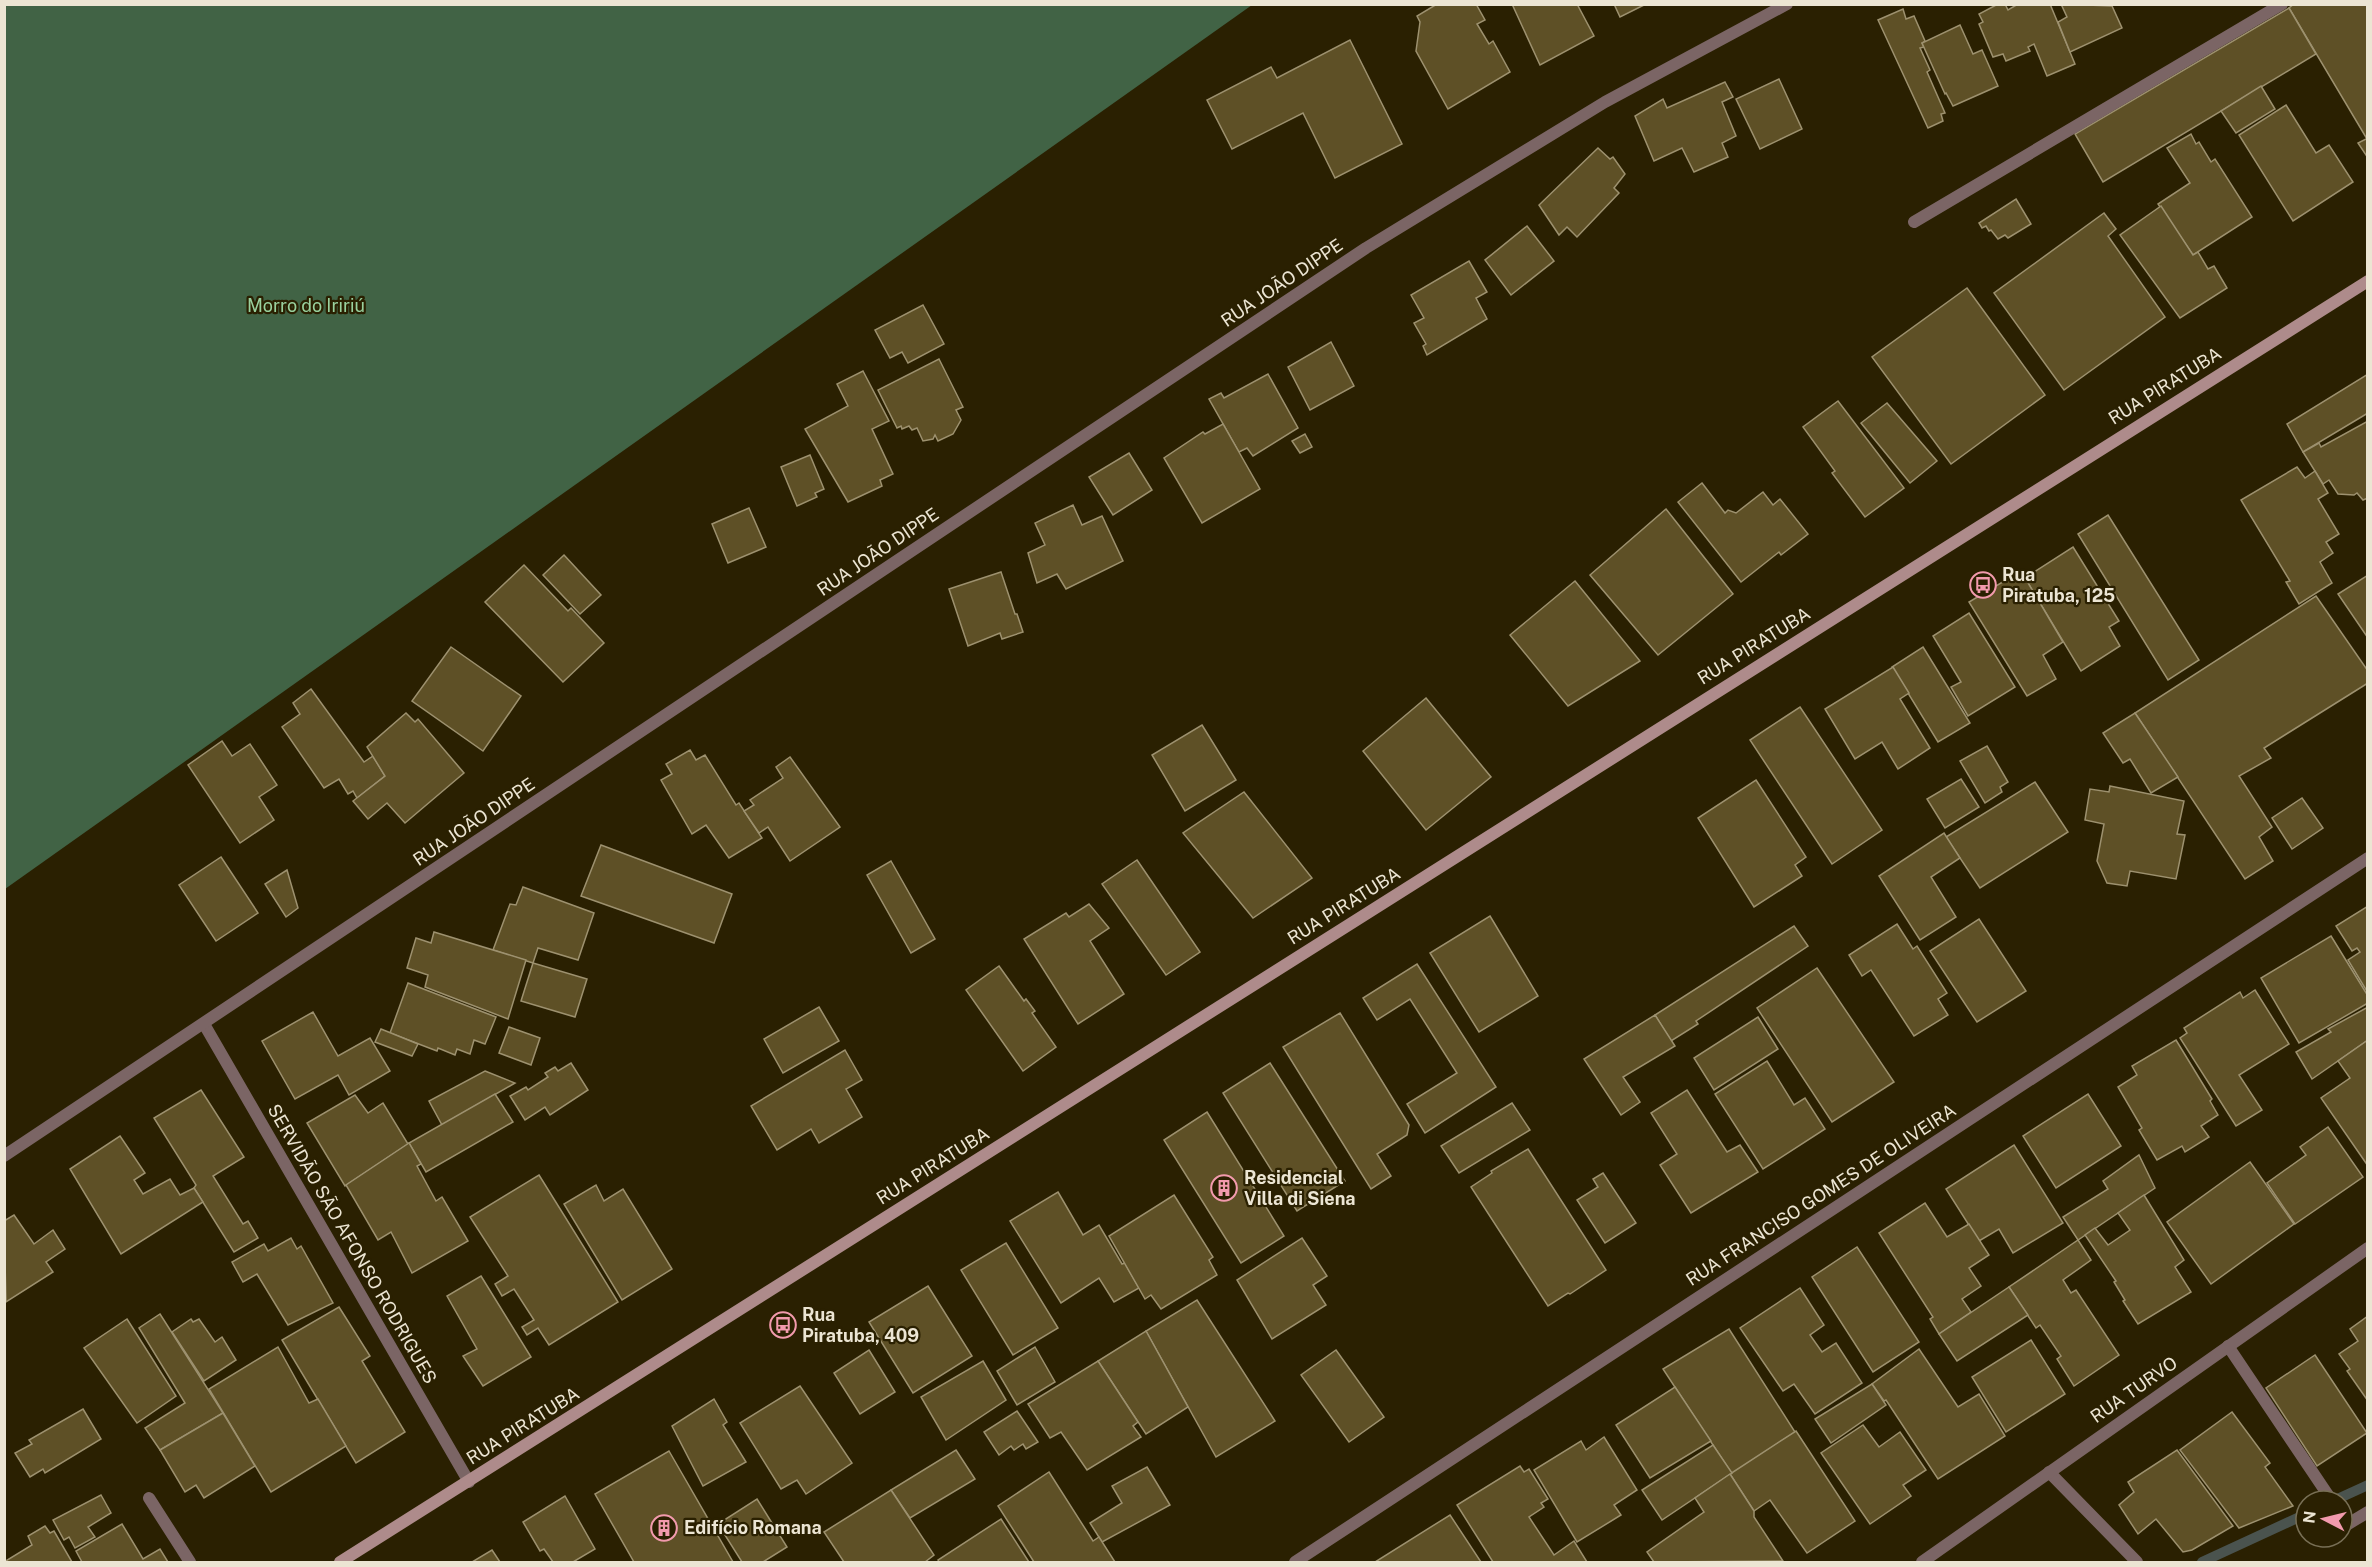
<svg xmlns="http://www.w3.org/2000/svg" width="2372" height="1567" font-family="'Public Sans',sans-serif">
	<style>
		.forest { fill: #416345 }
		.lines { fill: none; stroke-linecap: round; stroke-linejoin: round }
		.stream { stroke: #4a534e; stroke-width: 10 }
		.building { fill: #5e5026; stroke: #9d916f; stroke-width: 1.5 }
		.service { stroke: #7b6565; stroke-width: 12 }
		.minor { stroke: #7b6565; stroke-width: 12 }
		.secondary { stroke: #ae8b8b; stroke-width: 12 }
		.labels { text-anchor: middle; stroke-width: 4.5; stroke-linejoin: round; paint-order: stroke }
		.street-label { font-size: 18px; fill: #ece5d3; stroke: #2a2001 }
		.park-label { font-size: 18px; fill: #99d19e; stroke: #2a2001 }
		.poi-label { font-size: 18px; font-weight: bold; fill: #ece5d3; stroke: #2a2001; text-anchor: start }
	</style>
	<rect width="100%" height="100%" fill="#2a2001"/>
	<polygon class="forest" points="5,4 1252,4 1252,5 5,889"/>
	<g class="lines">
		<g class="stream">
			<polyline points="2333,1501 2368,1485"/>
			<polyline points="2202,1562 2306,1514"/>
		</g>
	</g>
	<g class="building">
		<polygon points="1437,4 1476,4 1485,20 1477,24 1489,44 1493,41 1510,72 1448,109 1416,51 1420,22 1417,16"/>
		<polygon points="1512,4 1577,4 1594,36 1540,65"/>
		<polygon points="1614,4 1646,4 1620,17"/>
		<polygon points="1998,4 2005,4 2008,10 2018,4 2050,4 2075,64 2047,76 2034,44 2028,47 2030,51 2006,61 2003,54 1993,57 1979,24 1983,22 1979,14"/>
		<polygon points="2061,4 2112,6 2122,28 2070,52 2058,22 2067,17"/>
		<polygon points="2294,4 2368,4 2367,139 2289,8"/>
		<polygon points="2289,8 2316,54 2103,182 2075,134"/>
		<polygon points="1903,9 1906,19 1914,16 1925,41 1922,43 1924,47 1920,48 1930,70 1927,72 1945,113 1941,114 1943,121 1928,128 1878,20"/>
		<polygon points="1960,25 1973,54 1982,50 1998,86 1953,106 1946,93 1945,94 1922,43"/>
		<polygon points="1350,40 1402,144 1335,178 1303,113 1232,149 1207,100 1271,67 1277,78"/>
		<polygon points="1779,79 1802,129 1760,149 1736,99"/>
		<polygon points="1725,82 1733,97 1722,102 1736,136 1722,143 1728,157 1694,172 1682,148 1654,161 1635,116 1663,99 1667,108"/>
		<polygon points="2261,86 2275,109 2236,133 2221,111"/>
		<polygon points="2286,105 2316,153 2329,145 2353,182 2293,221 2239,135"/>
		<polygon points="2191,134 2196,144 2199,142 2211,162 2215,159 2252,217 2193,255 2158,204 2190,183 2167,148"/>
		<polygon points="2368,138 2368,158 2358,143"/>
		<polygon points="1598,148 1610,159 1613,157 1625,174 1614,188 1619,193 1577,237 1567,227 1559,235 1539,205"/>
		<polygon points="2016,199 2031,224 2008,238 2005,235 1998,239 1991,230 1989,231 1986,226 1982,228 1979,223"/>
		<polygon points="2161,206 2193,255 2198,252 2208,269 2214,266 2227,288 2180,318 2120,235"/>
		<polygon points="2104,213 2116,229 2108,236 2165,317 2064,390 1994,293"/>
		<polygon points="1527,226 1554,261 1511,295 1485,260"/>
		<polygon points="1469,261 1487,292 1476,298 1487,319 1427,355 1423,346 1426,344 1414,323 1424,318 1411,295"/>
		<polygon points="1967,288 2045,395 1951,464 1872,357"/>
		<polygon points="923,305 944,344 908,363 902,352 890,358 875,330"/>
		<polygon points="1331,342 1354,386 1310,410 1288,367"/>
		<polygon points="939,359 963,407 956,410 961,420 953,434 938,441 935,435 933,439 923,441 917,428 912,430 909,426 902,429 901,426 897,428 878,390"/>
		<polygon points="863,371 889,421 872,429 893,474 880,480 882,486 848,502 805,429 848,406 837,384"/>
		<polygon points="1268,374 1298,428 1253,456 1247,448 1239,452 1209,399 1221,393 1224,398"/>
		<polygon points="2368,374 2368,413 2303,452 2287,424"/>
		<polygon points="1838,401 1904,488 1865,517 1832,473 1835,471 1803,427"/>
		<polygon points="1887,403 1937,461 1910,483 1861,423"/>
		<polygon points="2368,421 2368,498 2363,500 2357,493 2354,495 2338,494 2329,480 2323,484 2303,452 2319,443 2321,447"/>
		<polygon points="1223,424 1260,489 1202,523 1164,458 1203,432 1205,434"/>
		<polygon points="1305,434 1312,447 1300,453 1292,441"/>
		<polygon points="1129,453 1152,490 1113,515 1089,477"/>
		<polygon points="810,455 824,489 815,493 817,497 797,506 781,467"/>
		<polygon points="2297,467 2305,478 2315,471 2328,493 2318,499 2339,534 2326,542 2333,553 2320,562 2332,583 2299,604 2286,582 2290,581 2241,500"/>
		<polygon points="1702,483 1725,513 1728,510 1736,513 1763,492 1773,505 1780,499 1808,534 1781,555 1779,552 1741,582 1678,502"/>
		<polygon points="1073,505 1082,525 1102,516 1123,561 1066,589 1057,574 1037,583 1028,553 1045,545 1035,523"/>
		<polygon points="749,508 766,547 728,563 712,524"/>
		<polygon points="1666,509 1733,594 1658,655 1590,575"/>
		<polygon points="2108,515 2199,660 2168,680 2078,534"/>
		<polygon points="2073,547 2119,621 2109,627 2120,646 2081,671 2025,578"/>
		<polygon points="564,555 601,595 580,614 543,575"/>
		<polygon points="524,565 568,611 571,608 604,643 563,682 485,602"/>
		<polygon points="2021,571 2063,642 2043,655 2056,679 2027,696 1969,602"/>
		<polygon points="1001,572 1015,614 1017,614 1023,632 1002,639 1000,633 968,646 949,589"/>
		<polygon points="2368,575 2368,638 2338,594"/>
		<polygon points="1575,581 1640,661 1568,706 1510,635"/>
		<polygon points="2316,596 2368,671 2368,683 2264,748 2271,758 2239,776 2272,827 2259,837 2273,861 2245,879 2135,713"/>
		<polygon points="1969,613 2015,687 1968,716 1951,687 1961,682 1933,636"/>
		<polygon points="451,647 521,696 483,751 412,701"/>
		<polygon points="1923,647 1970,723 1938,742 1892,667"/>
		<polygon points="1893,667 1909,693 1900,699 1930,748 1898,769 1882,742 1855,759 1825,709"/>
		<polygon points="311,689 364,762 373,756 385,776 357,798 353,791 348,794 339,779 324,788 282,727 300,714 293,703"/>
		<polygon points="1426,698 1491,777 1426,830 1363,751"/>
		<polygon points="1800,707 1882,830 1832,864 1750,740"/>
		<polygon points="406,713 415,722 418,719 464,773 405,823 387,803 368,819 353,801 385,776 367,747"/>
		<polygon points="2135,713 2178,777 2151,793 2130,759 2123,763 2103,733"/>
		<polygon points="1202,725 1236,780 1185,811 1152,755"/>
		<polygon points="222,741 232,756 250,744 277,785 259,797 274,820 240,843 188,765"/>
		<polygon points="1987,746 2008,782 2000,787 2002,792 1985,803 1960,761"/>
		<polygon points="690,750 696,760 705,755 736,805 739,803 762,838 729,858 706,825 692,834 661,780 672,774 666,764"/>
		<polygon points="790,757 840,827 790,861 768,827 759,833 744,811 754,805 750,800 783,778 776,767"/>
		<polygon points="1961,779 1979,807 1945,828 1927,799"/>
		<polygon points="1756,780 1806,857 1795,865 1802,876 1754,907 1698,818"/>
		<polygon points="2035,782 2068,832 1980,888 1946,837"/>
		<polygon points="2110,786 2184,801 2177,834 2185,835 2176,879 2130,871 2127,886 2107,883 2097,861 2104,824 2085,820 2090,789 2109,792"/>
		<polygon points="1244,792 1312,878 1253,918 1183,833"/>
		<polygon points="2302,798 2323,828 2292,849 2272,818"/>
		<polygon points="1944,833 1960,858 1931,877 1956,917 1920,940 1879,876"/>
		<polygon points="601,845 732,894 714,943 581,896"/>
		<polygon points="221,857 258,913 216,941 179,885"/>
		<polygon points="1137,860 1200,952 1166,975 1102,884"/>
		<polygon points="891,861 935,939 911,953 867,875"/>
		<polygon points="287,870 298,908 286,917 265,884"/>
		<polygon points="523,887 594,913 578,960 538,948 533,963 493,950 510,904 516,905"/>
		<polygon points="1089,904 1109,928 1090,941 1124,994 1078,1024 1024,939 1066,913 1069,917"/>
		<polygon points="2368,906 2368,993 2348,960 2360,952 2357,948 2352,951 2336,926"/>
		<polygon points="1490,916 1538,996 1479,1032 1430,953"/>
		<polygon points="1979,919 2026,991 1977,1022 1930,951"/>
		<polygon points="1897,924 1913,949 1917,946 1947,993 1938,999 1948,1015 1914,1036 1871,970 1862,976 1849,955"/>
		<polygon points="1794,926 1808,946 1696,1021 1698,1024 1671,1041 1655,1015"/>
		<polygon points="434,932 526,960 508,1019 425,987 428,975 407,968 416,938 431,943"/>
		<polygon points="2331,936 2368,996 2368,1003 2299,1043 2261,978"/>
		<polygon points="533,963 587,979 575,1017 521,1001"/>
		<polygon points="1417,964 1496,1087 1425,1133 1407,1104 1457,1073 1410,999 1377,1020 1363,998"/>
		<polygon points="999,966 1024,1001 1026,999 1035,1011 1032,1013 1056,1047 1023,1071 966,990"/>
		<polygon points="1817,968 1894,1082 1832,1122 1757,1008"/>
		<polygon points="408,983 496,1017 485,1044 474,1040 470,1054 457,1049 455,1055 438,1048 437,1051 390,1033"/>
		<polygon points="2255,990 2289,1044 2239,1075 2262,1110 2236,1126 2180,1038 2187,1033 2184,1028 2240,992 2243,998"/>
		<polygon points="819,1007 839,1041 783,1073 764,1039"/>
		<polygon points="2368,1007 2368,1040 2312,1079 2296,1052 2331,1032 2328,1029"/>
		<polygon points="313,1012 338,1056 370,1038 390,1071 349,1095 338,1075 295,1099 262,1041"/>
		<polygon points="1340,1013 1409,1125 1407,1135 1377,1154 1391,1176 1371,1189 1283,1047"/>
		<polygon points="1655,1015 1675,1046 1623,1077 1640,1102 1621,1115 1584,1059"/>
		<polygon points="1758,1017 1778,1049 1714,1090 1694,1058"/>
		<polygon points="509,1027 540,1038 531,1065 499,1053"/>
		<polygon points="381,1029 418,1044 412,1056 375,1042"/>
		<polygon points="2176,1040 2212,1099 2210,1101 2218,1115 2201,1126 2209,1137 2185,1152 2182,1146 2157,1160 2139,1130 2142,1128 2118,1087 2137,1075 2132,1066"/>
		<polygon points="2368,1040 2368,1166 2321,1098 2350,1078 2338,1061"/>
		<polygon points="845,1050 862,1080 846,1089 862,1117 819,1143 811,1129 777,1150 751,1106"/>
		<polygon points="1767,1061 1794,1105 1805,1098 1825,1129 1763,1169 1715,1094"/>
		<polygon points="571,1063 588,1090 550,1115 545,1107 525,1120 510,1096 526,1087 528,1090 548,1077 545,1073 555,1067 558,1071"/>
		<polygon points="1270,1063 1345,1181 1297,1211 1223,1093"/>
		<polygon points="485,1071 515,1083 442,1125 429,1101"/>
		<polygon points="201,1090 244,1157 213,1176 243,1224 248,1221 258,1238 234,1252 194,1188 196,1185 154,1118"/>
		<polygon points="1687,1090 1727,1152 1740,1145 1758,1172 1691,1213 1660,1165 1677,1154 1651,1113"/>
		<polygon points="495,1094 513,1122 426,1172 409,1143"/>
		<polygon points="2088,1094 2121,1146 2056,1188 2023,1136"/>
		<polygon points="355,1095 368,1113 383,1103 408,1144 345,1186 307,1123"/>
		<polygon points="1512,1103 1530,1130 1459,1173 1441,1146"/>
		<polygon points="1207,1112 1284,1236 1241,1263 1164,1140"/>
		<polygon points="2328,1127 2363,1177 2295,1224 2267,1183 2306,1155 2300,1147"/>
		<polygon points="120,1136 145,1173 134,1180 143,1194 170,1179 180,1195 194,1188 203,1202 121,1254 70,1169"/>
		<polygon points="409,1143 421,1164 417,1166 436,1201 442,1197 468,1241 412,1273 391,1232 378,1240 346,1185"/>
		<polygon points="2014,1145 2063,1223 2013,1253 1999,1229 1979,1241 1946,1189"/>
		<polygon points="1528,1149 1606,1270 1570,1294 1568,1293 1548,1306 1471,1187 1492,1173 1491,1171"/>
		<polygon points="2139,1155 2155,1188 2078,1240 2063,1217 2108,1189 2103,1181"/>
		<polygon points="2250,1162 2294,1224 2211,1284 2167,1222"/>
		<polygon points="1603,1173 1636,1223 1605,1243 1577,1200 1598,1187 1593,1179"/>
		<polygon points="539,1175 618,1302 549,1345 538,1328 527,1335 522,1327 534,1320 514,1289 502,1296 495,1284 508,1276 470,1217"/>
		<polygon points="596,1185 604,1201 623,1189 672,1269 622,1300 564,1204"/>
		<polygon points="1058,1192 1083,1235 1099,1225 1122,1264 1125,1263 1139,1288 1114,1302 1099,1278 1061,1303 1010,1221"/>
		<polygon points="1174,1195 1213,1257 1209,1260 1217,1275 1161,1309 1151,1295 1145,1299 1109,1236"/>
		<polygon points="2144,1195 2184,1260 2175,1267 2191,1292 2138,1324 2123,1301 2125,1300 2114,1282 2116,1281 2085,1235 2095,1228 2108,1245 2130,1230 2118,1213"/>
		<polygon points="1925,1203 1947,1237 1969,1224 1989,1255 1969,1268 1981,1286 1962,1299 1971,1312 1939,1334 1930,1319 1933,1317 1879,1233"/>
		<polygon points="14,1215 34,1244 53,1230 65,1249 46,1262 53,1272 6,1302 4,1221"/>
		<polygon points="291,1238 297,1249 301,1246 333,1303 288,1325 257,1274 243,1282 232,1262 264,1244 268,1251"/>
		<polygon points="1302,1238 1327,1276 1313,1285 1326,1305 1272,1339 1237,1280"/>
		<polygon points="2078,1240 2091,1260 2063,1280 2071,1293 2076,1290 2119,1355 2074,1386 2057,1359 2061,1356 2040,1325 2036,1328 2009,1287"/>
		<polygon points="1006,1243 1058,1328 1013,1355 961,1270"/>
		<polygon points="1857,1247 1919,1342 1873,1372 1812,1277"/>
		<polygon points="481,1276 531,1357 483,1386 463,1356 477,1349 447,1296"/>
		<polygon points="928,1286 972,1356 913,1393 869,1322"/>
		<polygon points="2009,1287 2028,1315 1957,1361 1939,1334"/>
		<polygon points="1800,1288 1824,1325 1810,1335 1822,1352 1836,1343 1862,1383 1815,1414 1794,1384 1783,1391 1740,1328"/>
		<polygon points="1197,1300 1275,1421 1216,1457 1146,1331"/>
		<polygon points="339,1307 370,1356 362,1361 405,1432 356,1463 282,1340"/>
		<polygon points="160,1314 223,1413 160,1450 145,1428 185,1403 139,1328"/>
		<polygon points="2368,1316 2368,1401 2347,1371 2350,1369 2339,1354 2358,1341 2350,1329"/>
		<polygon points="127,1319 176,1396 137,1423 84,1348"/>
		<polygon points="191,1319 193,1322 199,1319 215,1342 222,1337 236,1360 204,1381 172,1332"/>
		<polygon points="1729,1329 1795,1432 1732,1474 1663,1369"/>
		<polygon points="1146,1331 1188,1407 1146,1434 1098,1361"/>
		<polygon points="2031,1340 2065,1394 2006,1432 1972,1377"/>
		<polygon points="278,1347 309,1403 318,1399 346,1446 271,1492 209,1389"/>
		<polygon points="1035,1347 1055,1382 1017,1405 997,1371"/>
		<polygon points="1919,1349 1958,1407 1979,1394 2005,1436 1938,1479 1886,1400 1884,1401 1872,1384"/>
		<polygon points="869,1350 895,1392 860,1414 834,1373"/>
		<polygon points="1336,1350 1384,1417 1349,1442 1301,1375"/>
		<polygon points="2315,1355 2367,1433 2317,1466 2266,1388"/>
		<polygon points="983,1361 1006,1400 946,1440 921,1397"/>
		<polygon points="1098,1361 1138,1422 1133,1426 1141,1437 1087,1470 1061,1432 1050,1438 1028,1404"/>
		<polygon points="1872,1384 1886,1405 1831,1443 1815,1419"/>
		<polygon points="800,1386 852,1463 806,1494 797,1480 781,1489 740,1423"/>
		<polygon points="1675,1387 1711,1441 1650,1478 1616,1425"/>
		<polygon points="714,1399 727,1422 723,1425 746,1462 703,1486 672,1426"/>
		<polygon points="83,1409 101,1439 45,1473 43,1469 30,1477 15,1453 32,1444 29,1440"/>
		<polygon points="1017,1411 1038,1442 1026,1449 1023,1444 1014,1450 1011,1446 999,1455 984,1432"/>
		<polygon points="2232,1412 2270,1463 2265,1467 2293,1506 2239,1528 2180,1450"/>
		<polygon points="223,1413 255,1466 204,1498 196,1485 185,1492 160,1450"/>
		<polygon points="1863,1425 1879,1447 1900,1432 1926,1470 1903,1485 1911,1496 1870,1524 1821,1453"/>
		<polygon points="1796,1431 1855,1521 1807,1553 1770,1500 1754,1511 1730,1474"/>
		<polygon points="1604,1437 1637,1490 1614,1505 1621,1515 1577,1542 1534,1470 1581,1441 1586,1450"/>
		<polygon points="1713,1445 1732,1473 1662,1520 1642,1490"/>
		<polygon points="956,1450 975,1479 910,1518 891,1490"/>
		<polygon points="2177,1450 2233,1526 2192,1550 2183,1552 2156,1519 2138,1534 2119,1505 2134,1492 2128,1482"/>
		<polygon points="669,1451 733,1562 634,1562 595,1494"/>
		<polygon points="1520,1466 1524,1472 1529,1469 1548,1499 1541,1503 1544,1507 1529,1517 1554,1555 1574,1541 1587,1562 1493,1562 1457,1505"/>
		<polygon points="1147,1467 1170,1505 1102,1542 1090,1523 1122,1503 1112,1486"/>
		<polygon points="1049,1472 1093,1541 1099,1537 1115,1562 1034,1562 998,1506"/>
		<polygon points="1730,1474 1754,1511 1754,1517 1783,1561 1654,1562 1647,1552 1704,1512 1695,1498"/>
		<polygon points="891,1490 934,1555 925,1562 844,1562 824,1532"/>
		<polygon points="101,1495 111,1513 88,1527 95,1537 75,1548 69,1537 64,1540 53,1520"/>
		<polygon points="565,1496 595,1549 573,1562 553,1562 544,1549 540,1551 523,1522"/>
		<polygon points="757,1499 787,1547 763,1562 742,1562 718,1524"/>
		<polygon points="1450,1515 1481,1562 1375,1562"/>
		<polygon points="1001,1519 1029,1562 939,1562 938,1560"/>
		<polygon points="122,1524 143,1559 160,1549 168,1562 82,1562 76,1551"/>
		<polygon points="45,1526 50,1533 54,1531 72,1562 4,1562 32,1545 28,1536"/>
		<polygon points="492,1550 500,1562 472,1562"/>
	</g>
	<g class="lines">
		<polyline class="service" points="1914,222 2282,4"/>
		<g class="minor">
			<polyline points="204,1024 469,1482"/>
			<polyline points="4,1156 1366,248 1605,102 1787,4"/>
			<polyline points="2228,1346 2332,1501"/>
			<polyline points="2049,1472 2137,1562"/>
			<polyline points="149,1498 190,1562"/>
			<polyline points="2342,1515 2348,1524 2368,1512"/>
			<polyline points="1295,1562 2368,858"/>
			<polyline points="1922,1562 2368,1248"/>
		</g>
		<polyline class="secondary" points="340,1562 2368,281"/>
	</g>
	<defs>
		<g id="bus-ring" transform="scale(1.35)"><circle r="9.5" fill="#2a2001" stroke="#f29aad" stroke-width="1.5"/><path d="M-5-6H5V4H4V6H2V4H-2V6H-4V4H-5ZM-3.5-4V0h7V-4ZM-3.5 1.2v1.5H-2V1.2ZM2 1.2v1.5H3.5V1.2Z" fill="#f29aad"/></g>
		<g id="building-ring" transform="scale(1.35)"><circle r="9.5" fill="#2a2001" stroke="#f29aad" stroke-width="1.5"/><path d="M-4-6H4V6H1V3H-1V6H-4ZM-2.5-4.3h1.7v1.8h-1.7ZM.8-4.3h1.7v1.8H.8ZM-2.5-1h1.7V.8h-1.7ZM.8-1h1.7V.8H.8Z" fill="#f29aad"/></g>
	</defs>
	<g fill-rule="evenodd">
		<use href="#bus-ring" x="1983" y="585"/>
		<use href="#building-ring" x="1224" y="1188"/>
		<use href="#bus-ring" x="783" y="1325"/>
		<use href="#building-ring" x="664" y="1528"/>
	</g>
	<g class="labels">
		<g class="street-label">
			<text transform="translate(1282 283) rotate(-34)" y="6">RUA JOÃO DIPPE</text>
			<text transform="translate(2165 386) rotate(-32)" y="6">RUA PIRATUBA</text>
			<text transform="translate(878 552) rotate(-34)" y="6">RUA JOÃO DIPPE</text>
			<text transform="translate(1754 646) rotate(-32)" y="6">RUA PIRATUBA</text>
			<text transform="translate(474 822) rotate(-34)" y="6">RUA JOÃO DIPPE</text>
			<text transform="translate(1344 906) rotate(-32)" y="6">RUA PIRATUBA</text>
			<text transform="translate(933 1166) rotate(-32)" y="6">RUA PIRATUBA</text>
			<text transform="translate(1821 1195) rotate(-33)" y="6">RUA FRANCISO GOMES DE OLIVEIRA</text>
			<text transform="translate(352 1244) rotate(60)" y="6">SERVIDÃO SÃO AFONSO RODRIGUES</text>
			<text transform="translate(2134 1390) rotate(-35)" y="6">RUA TURVO</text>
			<text transform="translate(523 1426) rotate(-32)" y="6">RUA PIRATUBA</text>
		</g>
		<g class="park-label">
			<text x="306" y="312">Morro do Iririú</text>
		</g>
		<g class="poi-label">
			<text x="2002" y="581">Rua<tspan x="2002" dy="21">Piratuba, 125</tspan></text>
			<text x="1244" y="1184">Residencial<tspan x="1244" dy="21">Villa di Siena</tspan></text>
			<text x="802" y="1321">Rua<tspan x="802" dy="21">Piratuba, 409</tspan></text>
			<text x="684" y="1534">Edifício Romana</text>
		</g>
	</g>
	<rect width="2372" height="1567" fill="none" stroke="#ece5d3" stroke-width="12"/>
	<g transform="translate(2324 1519) rotate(277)"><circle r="28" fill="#2a2001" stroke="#786f55" stroke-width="1.5"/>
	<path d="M0-4.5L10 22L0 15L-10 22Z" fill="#f29aad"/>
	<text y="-9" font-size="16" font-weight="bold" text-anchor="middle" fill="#ece5d3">N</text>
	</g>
</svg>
